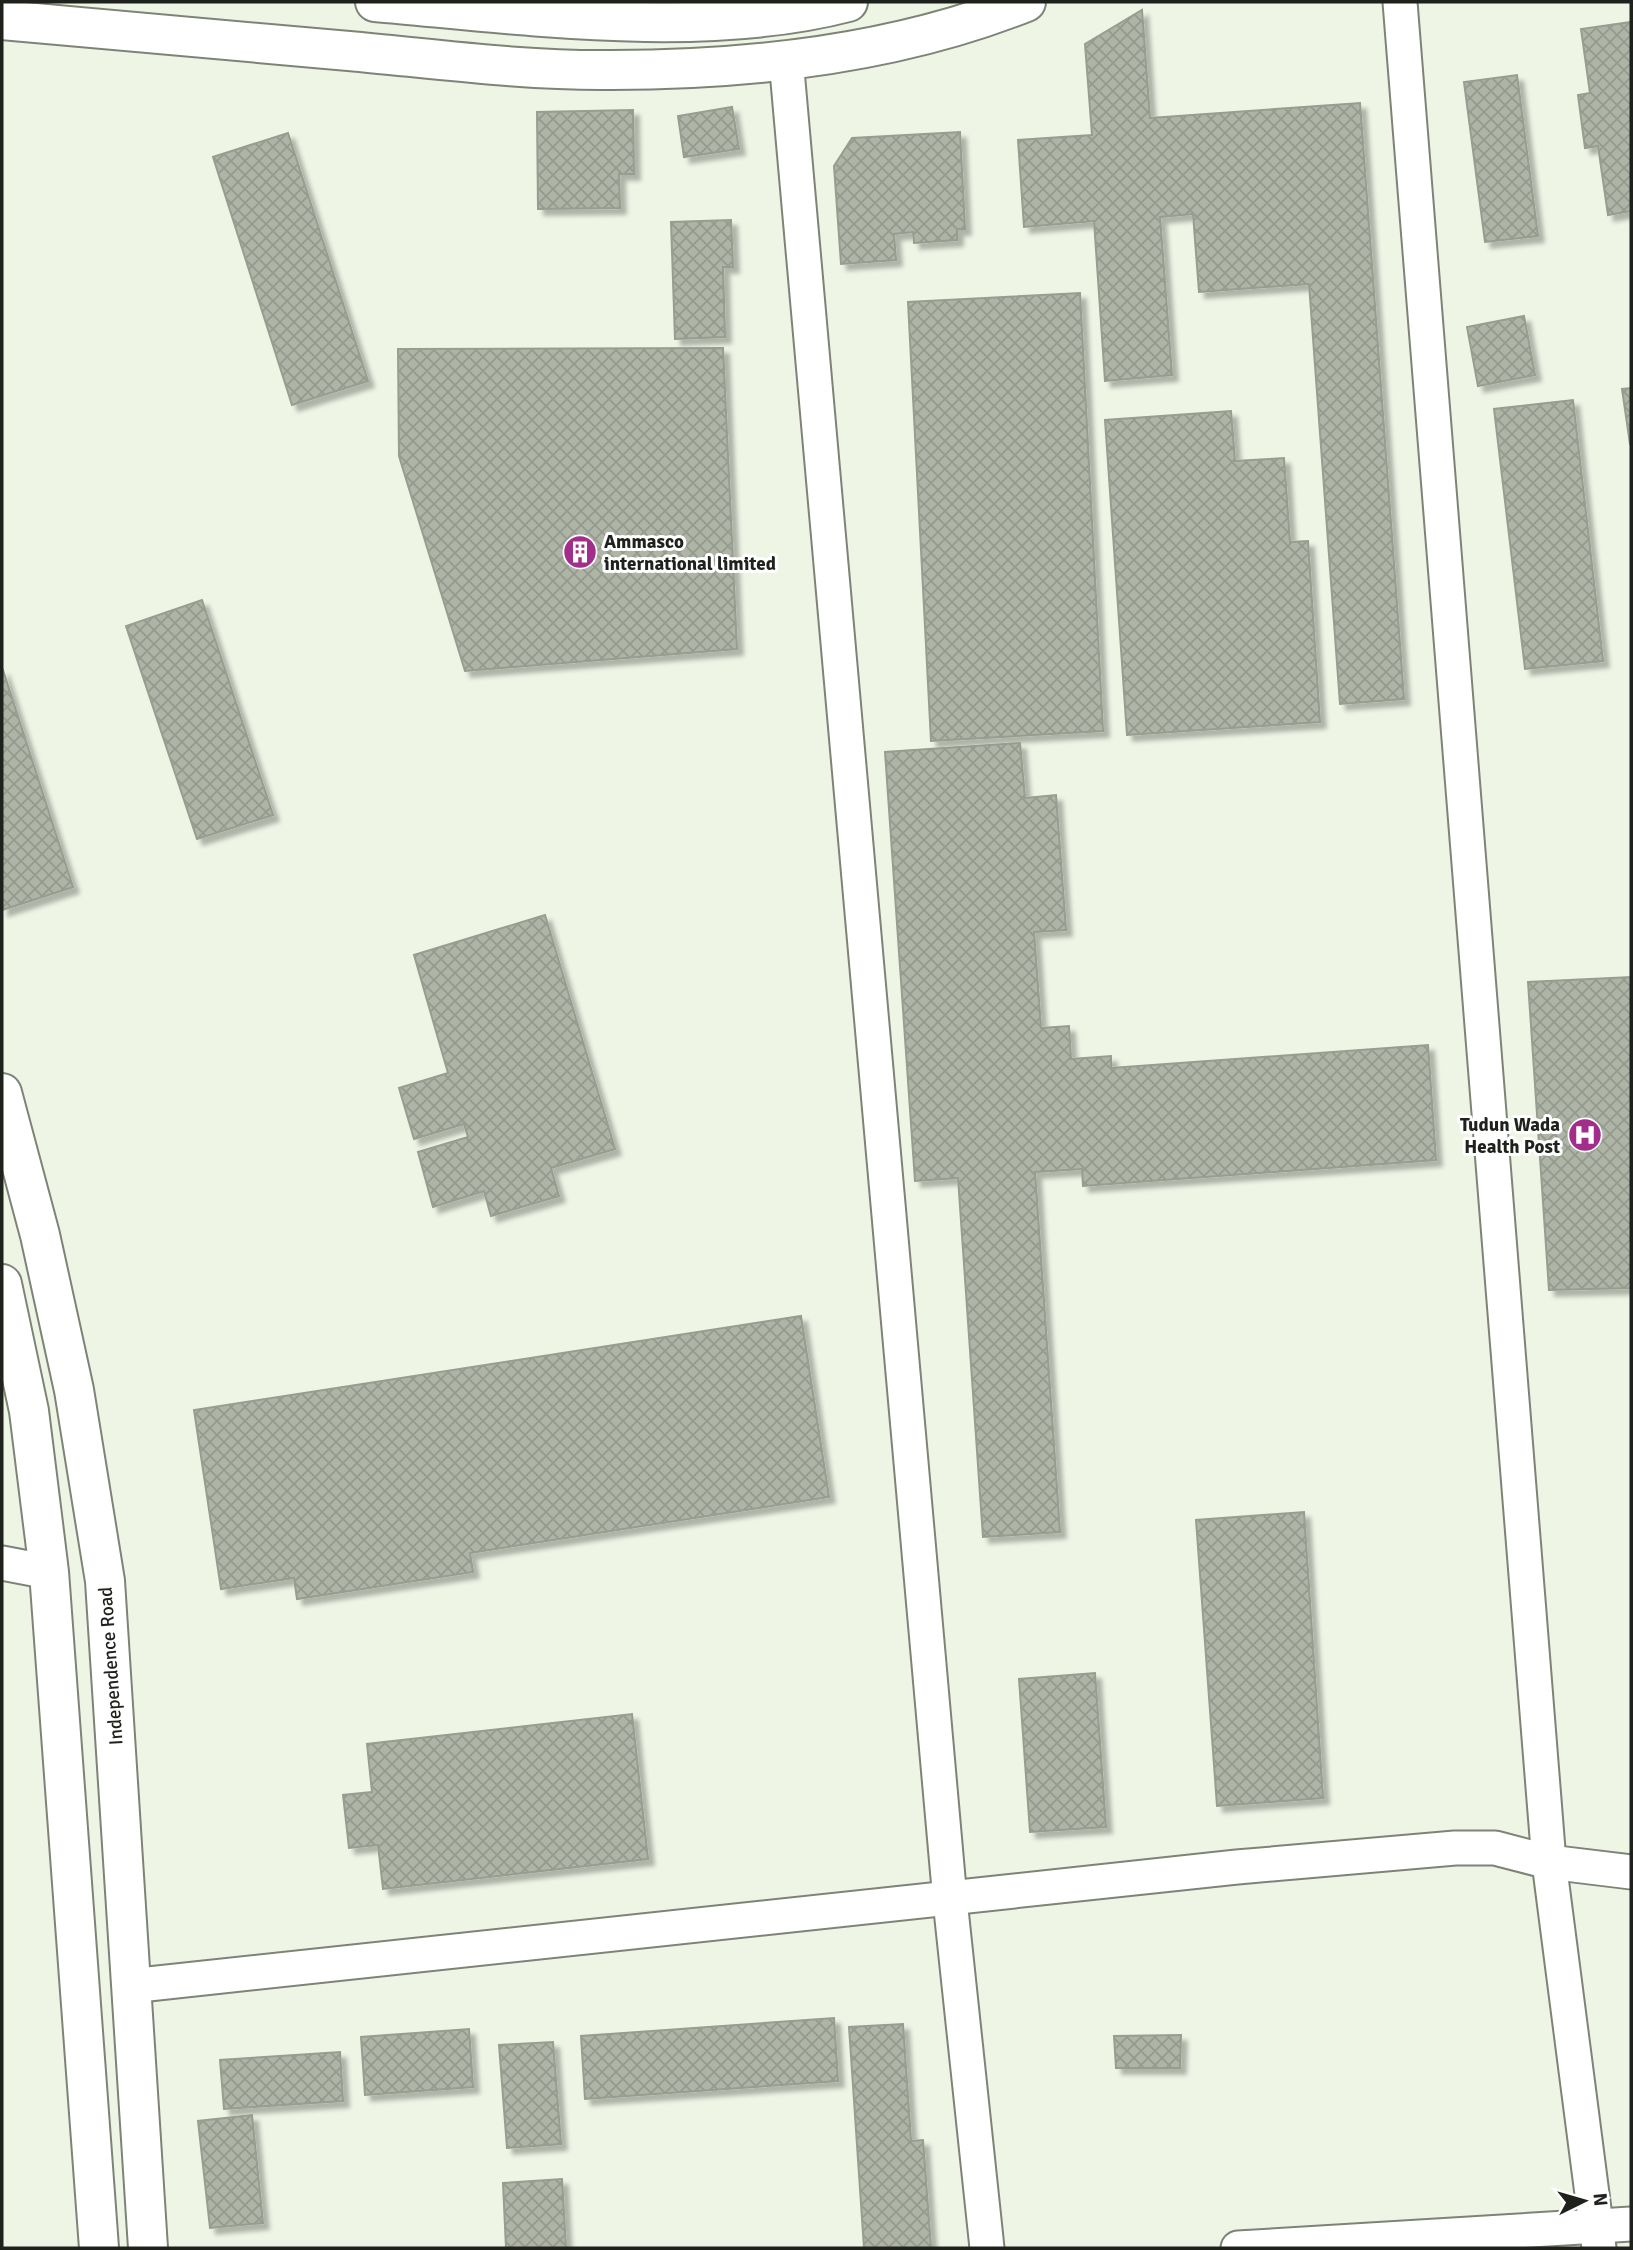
<svg xmlns="http://www.w3.org/2000/svg" width="1633" height="2250" font-family="Signika,sans-serif">
	<style>
		.building { fill: url(#building-cross-hatch); stroke: #979e8f; stroke-width: 2; filter: url(#shadow) }
		.lines { fill: none; stroke-linecap: round; stroke-linejoin: round }
		.street-casing { stroke: #7d8476; stroke-width: 37 }
		.secondary-casing { stroke: #7d8476; stroke-width: 42 }
		.street { stroke: #fff; stroke-width: 33 }
		.secondary { stroke: #fff; stroke-width: 38 }
		.labels { text-anchor: middle; stroke-width: 6; stroke-linejoin: round; paint-order: stroke }
		.poi-label { font-size: 19px; font-weight: bold; fill: #1f211c; stroke: #fff; text-anchor: start }
		.street-label { font-size: 19px; fill: #1f211c; stroke: #fff }
	</style>
	<defs>
		<pattern id="building-cross-hatch" width="8" height="8" patternUnits="userSpaceOnUse" patternTransform="scale(1.75)"><rect width="8" height="8" fill="#aeb4a6"/><path d="M0 0l8 8M0 8l8-8" fill="none" stroke="#959a8e"/></pattern>
		<filter id="shadow"><feDropShadow dx="6" dy="6" stdDeviation="2" flood-color="#0004"/></filter>
	</defs>
	<rect width="100%" height="100%" fill="#eef5e5"/>
	<g class="building">
		<polygon points="1142,10 1150,118 1360,103 1404,699 1340,704 1309,284 1199,292 1193,214 1160,217 1172,375 1105,381 1094,221 1024,227 1018,140 1092,135 1085,44"/>
		<polygon points="1631,22 1631,211 1608,215 1598,146 1585,148 1578,95 1590,93 1581,29"/>
		<polygon points="1517,75 1538,236 1485,242 1464,82"/>
		<polygon points="732,107 739,149 684,157 678,116"/>
		<polygon points="633,110 634,174 619,174 620,208 538,209 537,112"/>
		<polygon points="960,132 965,229 957,229 957,240 914,243 913,232 894,234 896,260 841,264 834,166 852,138"/>
		<polygon points="288,133 368,381 292,405 213,157"/>
		<polygon points="731,220 733,267 723,267 725,337 675,339 671,222"/>
		<polygon points="1080,293 1103,731 931,741 908,302"/>
		<polygon points="1524,316 1535,375 1478,386 1467,327"/>
		<polygon points="723,348 737,649 465,671 399,456 398,349"/>
		<polygon points="1631,388 1631,444 1630,444 1622,389"/>
		<polygon points="1573,400 1603,661 1525,669 1494,409"/>
		<polygon points="1231,411 1235,461 1284,458 1290,542 1308,541 1320,722 1127,735 1105,420"/>
		<polygon points="202,600 273,815 197,839 126,626"/>
		<polygon points="3,670 73,887 2,910 2,671"/>
		<polygon points="1020,743 1025,798 1056,795 1066,930 1034,932 1041,1028 1069,1026 1071,1059 1111,1056 1111,1068 1428,1045 1436,1160 1083,1186 1082,1169 1035,1172 1060,1532 983,1537 958,1178 915,1181 885,752"/>
		<polygon points="545,915 615,1149 551,1168 559,1196 491,1216 484,1191 433,1207 418,1152 468,1137 464,1124 414,1139 399,1088 448,1073 414,955"/>
		<polygon points="1631,977 1631,1288 1549,1290 1528,982"/>
		<polygon points="801,1316 829,1497 470,1553 473,1572 297,1599 294,1578 221,1589 194,1410"/>
		<polygon points="1304,1512 1323,1798 1217,1806 1196,1520"/>
		<polygon points="1095,1673 1106,1827 1030,1832 1019,1679"/>
		<polygon points="632,1714 648,1859 383,1889 378,1845 349,1848 343,1795 372,1792 367,1744"/>
		<polygon points="834,2018 838,2081 585,2099 581,2036"/>
		<polygon points="903,2024 911,2141 923,2140 931,2248 864,2248 849,2027"/>
		<polygon points="469,2029 473,2087 365,2095 361,2037"/>
		<polygon points="1181,2035 1180,2068 1116,2068 1114,2036"/>
		<polygon points="553,2042 561,2144 507,2148 499,2045"/>
		<polygon points="340,2052 343,2101 224,2109 220,2060"/>
		<polygon points="252,2115 263,2223 210,2228 198,2121"/>
		<polygon points="562,2179 566,2248 506,2248 503,2183"/>
	</g>
	<g class="lines">
		<g class="street-casing">
			<g id="street">
				<polyline points="1400,2 1549,1862 1599,2248"/>
				<polyline points="786,59 950,1900 987,2248"/>
				<polyline points="2,1563 49,1572"/>
				<polyline points="130,1986 1237,1867 1455,1848 1495,1848 1549,1862 1631,1872"/>
				<polyline points="1238,2248 1631,2224"/>
			</g>
		</g>
		<g class="secondary-casing">
			<g id="secondary">
				<path d="M 375,2 C 524,15 702,40 848,2"/>
				<path d="M 2,20 C 117,30 233,41 349,51 C 436,59 524,71 612,70 C 751,70 896,54 1026,2"/>
				<polyline points="2,1093 40,1235 74,1390 105,1581 148,2248"/>
				<polyline points="2,1284 29,1411 49,1572 99,2248"/>
			</g>
		</g>
		<use href="#street" class="street"/>
		<use href="#secondary" class="secondary"/>
	</g>
	<defs>
		<g id="building-disc" transform="scale(1.75)"><circle r="9.5" fill="#a12e8a" stroke="#fff"/><path d="M-4-6H4V6H1V3H-1V6H-4ZM-2.5-4.3h1.7v1.8h-1.7ZM.8-4.3h1.7v1.8H.8ZM-2.5-1h1.7V.8h-1.7ZM.8-1h1.7V.8H.8Z" fill="#fff"/></g>
		<g id="hospital-disc" transform="scale(1.75)"><circle r="9.5" fill="#a12e8a" stroke="#fff"/><path d="M-5-5h3v3.5h4V-5h3V5h-3V1.5h-4V5h-3Z" fill="#fff"/></g>
	</defs>
	<g fill-rule="evenodd">
		<use href="#building-disc" x="580" y="552"/>
		<use href="#hospital-disc" x="1585" y="1135"/>
	</g>
	<g class="labels">
		<g class="poi-label">
			<text x="604" y="548">Ammasco<tspan x="604" dy="22">international limited</tspan></text>
			<text x="1560" y="1131" text-anchor="end">Tudun Wada<tspan x="1560" dy="22">Health Post</tspan></text>
		</g>
		<g class="street-label">
			<text transform="translate(110 1666) rotate(-94)" y="7">Independence Road</text>
		</g>
	</g>
	<rect width="1633" height="2250" fill="none" stroke="#1f211c" stroke-width="7"/>
	<g transform="translate(1584 2201) rotate(85)" stroke="#ffffff" stroke-width="5" paint-order="stroke">
	<path d="M0-5L12 26L0 18L-12 26Z" fill="#1f211c"/>
	<text y="-10" font-size="19" font-weight="bold" text-anchor="middle" fill="#1f211c">N</text>
	</g>
</svg>
